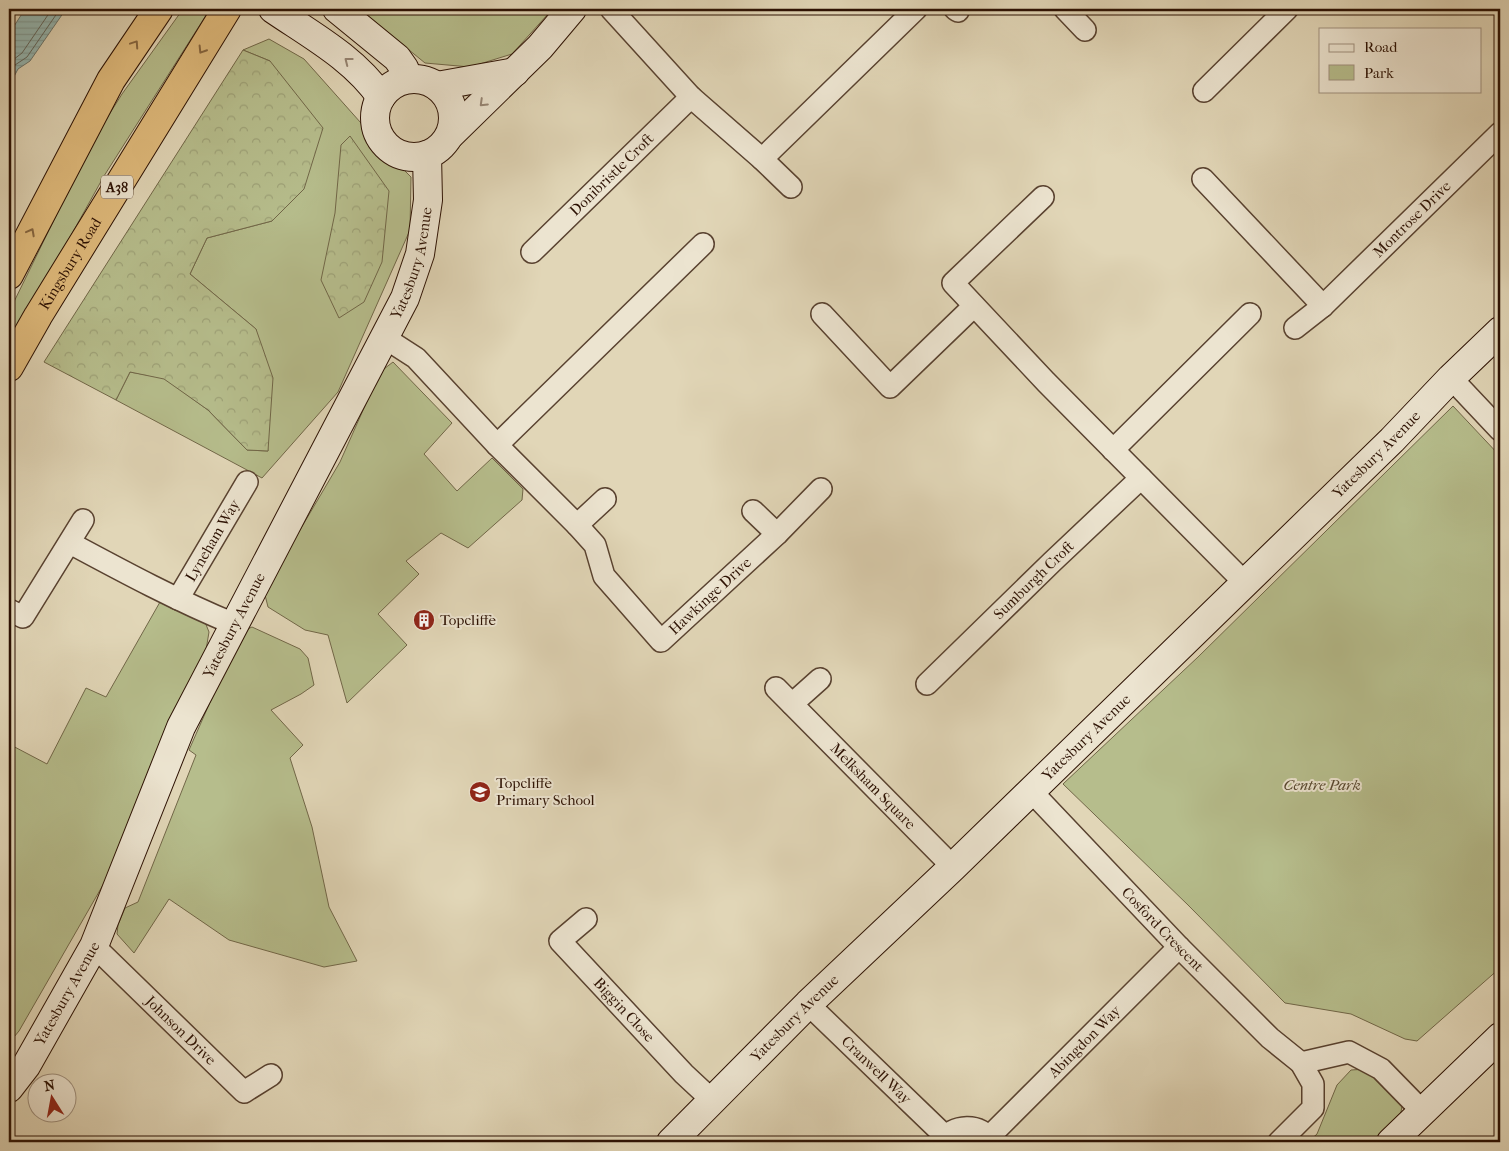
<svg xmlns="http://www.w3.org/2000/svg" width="1509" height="1151" font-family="'IM FELL French Canon',serif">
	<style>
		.green { fill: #b6bd8c; stroke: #716748 }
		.forest { fill: url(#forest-crowns); stroke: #716748 }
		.water { fill: url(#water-rules); stroke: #6b756d }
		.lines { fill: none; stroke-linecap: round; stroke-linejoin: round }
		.shore { stroke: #60645b; stroke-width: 1 }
		.street-casing { stroke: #594230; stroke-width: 24 }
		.secondary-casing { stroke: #2c1103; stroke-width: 30 }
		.highway-casing { stroke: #2c1103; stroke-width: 30 }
		.street { stroke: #ece4d0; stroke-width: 21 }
		.secondary { stroke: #ece4d0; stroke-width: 28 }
		.highway { stroke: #e0bb7c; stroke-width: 28 }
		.oneway { stroke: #866640 }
		.oneway2 { stroke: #968574 }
		.labels { text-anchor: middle; stroke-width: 4; stroke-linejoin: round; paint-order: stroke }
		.shield { fill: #ece4d0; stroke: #665040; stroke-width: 1 }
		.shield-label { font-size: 14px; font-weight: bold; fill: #2c1103 }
		.street-label { font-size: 15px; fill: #2c1103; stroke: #ece4d0 }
		.poi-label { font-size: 15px; fill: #2c1103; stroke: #ece4d0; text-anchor: start }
		.park-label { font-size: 15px; font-style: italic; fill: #55452c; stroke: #ece4d0 }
	</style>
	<defs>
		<pattern id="forest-crowns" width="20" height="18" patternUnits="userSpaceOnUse" patternTransform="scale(1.25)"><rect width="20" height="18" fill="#b6bd8c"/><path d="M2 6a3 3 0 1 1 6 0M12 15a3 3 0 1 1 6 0" fill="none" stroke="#9da177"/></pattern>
		<pattern id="water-rules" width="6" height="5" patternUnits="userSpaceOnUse" patternTransform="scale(1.25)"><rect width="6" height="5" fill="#95b8b3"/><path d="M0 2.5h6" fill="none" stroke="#819d98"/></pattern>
	</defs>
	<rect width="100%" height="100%" fill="#e1d6b7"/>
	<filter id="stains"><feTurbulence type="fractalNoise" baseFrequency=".004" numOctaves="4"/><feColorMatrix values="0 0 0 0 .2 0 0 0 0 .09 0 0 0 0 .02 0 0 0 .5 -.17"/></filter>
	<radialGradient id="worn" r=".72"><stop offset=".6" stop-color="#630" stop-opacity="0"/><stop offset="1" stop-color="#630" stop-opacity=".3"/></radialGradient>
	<g class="green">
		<polygon points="183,9 210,9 104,176 9,347 9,312 93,140 122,94"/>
		<polygon points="359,9 551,9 548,14 512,54 470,67 425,63"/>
		<polygon points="269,39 304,59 393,159 411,177 410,230 338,392 262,478 116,400 130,372 164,378 208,410 247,450 268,451 256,329 190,274 207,238 272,221 270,61 243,50"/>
		<polygon points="393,362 452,423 424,454 457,491 492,458 523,489 522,500 468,548 441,533 406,561 419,574 378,614 407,645 347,703 328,635 305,630 268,607 264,591 340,462 380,372"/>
		<polygon points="1453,406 1500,456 1500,968 1417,1041 1405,1039 1351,1014 1285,1003 1188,905 1063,784 1198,657"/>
		<polygon points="160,602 205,622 209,632 206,650 111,871 19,1031 9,1043 9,744 47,764 86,688 106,697"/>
		<polygon points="252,627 300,649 308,658 314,685 301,694 271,710 303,745 290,758 312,827 329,907 357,961 324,967 229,940 169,899 134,953 117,934 118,925 125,908 138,902 196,755 189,750 241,632"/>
		<polygon points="1367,1069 1402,1106 1400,1118 1374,1142 1308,1142 1317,1134 1337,1085 1351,1070"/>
	</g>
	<g class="forest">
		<polygon points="243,50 270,61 323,128 304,189 272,221 207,238 190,274 256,329 273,378 268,451 247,450 208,410 164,379 130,372 116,400 44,362"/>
		<polygon points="350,136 389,191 382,262 364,302 339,318 321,280 335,213 341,145"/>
	</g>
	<polygon class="water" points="25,9 66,9 30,61 18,69 9,86 9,34"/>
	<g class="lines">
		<g class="shore">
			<polyline points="9,63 22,53 52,9"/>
			<polyline points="9,74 15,65 27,57 60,9"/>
		</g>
		<g class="street-casing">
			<g id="street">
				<polyline points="611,9 691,97 762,159 916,9"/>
				<polyline points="955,9 958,11"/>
				<polyline points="1065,9 1085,30"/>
				<polyline points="1204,91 1287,9"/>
				<polyline points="762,159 791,187"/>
				<polyline points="1203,179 1323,306"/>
				<polyline points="1043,197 953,283 1046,382 1245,583"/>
				<path id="s1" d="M 532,252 L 691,97"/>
				<polyline points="822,314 890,387 974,306"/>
				<path id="s2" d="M 1295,328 L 1323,306 L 1500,133"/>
				<path id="s3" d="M 385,338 L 416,358 L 497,445 L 577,525 L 595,545 L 604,576 L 661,641 L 777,534 L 821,489"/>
				<polyline points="1451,378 1500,430"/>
				<polyline points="497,445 703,244"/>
				<polyline points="1113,450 1250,314"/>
				<polyline points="753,511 777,534"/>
				<polyline points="577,525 605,499"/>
				<path d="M 70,543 C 124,572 178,601 234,624"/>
				<path id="s4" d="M 178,599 L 247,482"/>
				<polyline points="9,610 23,617 83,520"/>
				<path id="s5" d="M 927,684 L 1052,562 L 1141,478"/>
				<path id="s6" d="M 776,688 L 953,867"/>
				<polyline points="792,704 820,679"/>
				<path id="s7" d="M 1031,791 L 1179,947 L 1270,1038 L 1301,1063 L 1313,1084 L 1313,1108 L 1279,1142"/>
				<path id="s8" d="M 586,919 L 560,941 L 684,1074 L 713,1101"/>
				<path id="s9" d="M 94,946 L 244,1092 L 271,1075"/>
				<path id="s10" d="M 808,1004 L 945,1136"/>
				<polyline points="1301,1063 1349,1052 1381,1069 1423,1112"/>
				<path id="s11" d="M 989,1137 L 1179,947"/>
				<path d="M 940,1142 C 954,1124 980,1122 993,1142"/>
			</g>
		</g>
		<g class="secondary-casing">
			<g id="secondary">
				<path d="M 273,9 C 311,35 354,58 381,97"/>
				<polyline points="337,9 397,58 404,68 409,79"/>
				<circle cx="414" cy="118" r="39"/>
				<polyline points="437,86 515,72"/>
				<polyline points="450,135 540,47 572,9"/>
				<path id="s12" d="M 9,1088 L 26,1066 L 94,946 L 181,727 L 405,298 L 420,254 L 428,200 L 427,155"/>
				<path id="s13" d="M 671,1142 L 808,1004 L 953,867 L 1392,440 L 1451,378 L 1500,331"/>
				<polyline points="1391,1142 1500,1037"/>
			</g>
		</g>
		<g class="highway-casing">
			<g id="highway">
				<polyline points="9,275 111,80 159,9"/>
				<path id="s14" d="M 9,367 L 38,316 L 227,9"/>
			</g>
		</g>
		<use href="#street" class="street"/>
		<use href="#secondary" class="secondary"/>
		<use href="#highway" class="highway"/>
	</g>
	<defs><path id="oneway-chevron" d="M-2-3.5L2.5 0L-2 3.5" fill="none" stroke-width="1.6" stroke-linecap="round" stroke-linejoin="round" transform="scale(1.25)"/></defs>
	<g class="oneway">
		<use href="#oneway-chevron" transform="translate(135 44) rotate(-56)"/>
		<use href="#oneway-chevron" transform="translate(202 50) rotate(122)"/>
		<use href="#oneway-chevron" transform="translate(31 232) rotate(-62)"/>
	</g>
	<g class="oneway2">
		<use href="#oneway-chevron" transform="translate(348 61) rotate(-142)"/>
		<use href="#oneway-chevron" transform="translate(483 103) rotate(136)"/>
	</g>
	<defs>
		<g id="building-disc" transform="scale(1.125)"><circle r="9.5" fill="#8f2418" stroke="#ece4d0"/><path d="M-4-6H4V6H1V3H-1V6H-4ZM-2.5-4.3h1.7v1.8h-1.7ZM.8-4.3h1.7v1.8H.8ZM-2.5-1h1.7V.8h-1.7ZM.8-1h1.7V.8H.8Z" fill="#fff"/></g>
		<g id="school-disc" transform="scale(1.125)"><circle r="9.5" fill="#8f2418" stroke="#ece4d0"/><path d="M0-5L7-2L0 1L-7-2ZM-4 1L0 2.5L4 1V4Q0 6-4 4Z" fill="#fff"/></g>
	</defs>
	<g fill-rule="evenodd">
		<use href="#building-disc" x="424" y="620"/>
		<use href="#school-disc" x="480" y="792"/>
	</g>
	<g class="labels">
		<rect class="shield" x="101" y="175.5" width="32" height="23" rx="4"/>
		<g class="shield-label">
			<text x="117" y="192">A38</text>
		</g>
		<g class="street-label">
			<text dy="5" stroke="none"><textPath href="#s1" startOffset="111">Donibristle Croft</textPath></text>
			<text dy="5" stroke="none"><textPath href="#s2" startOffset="160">Montrose Drive</textPath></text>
			<text dy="5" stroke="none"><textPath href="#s12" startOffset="921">Yatesbury Avenue</textPath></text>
			<text dy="5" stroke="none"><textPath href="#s14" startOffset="120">Kingsbury Road</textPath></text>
			<text dy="5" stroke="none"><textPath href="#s13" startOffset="985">Yatesbury Avenue</textPath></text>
			<text dy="5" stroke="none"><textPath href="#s4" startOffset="68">Lyneham Way</textPath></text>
			<text dy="5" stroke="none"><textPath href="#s5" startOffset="149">Sumburgh Croft</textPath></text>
			<text dy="5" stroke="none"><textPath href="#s3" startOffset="481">Hawkinge Drive</textPath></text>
			<text dy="5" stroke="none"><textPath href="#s12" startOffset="516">Yatesbury Avenue</textPath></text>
			<text dy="5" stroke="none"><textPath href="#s13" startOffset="580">Yatesbury Avenue</textPath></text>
			<text dy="5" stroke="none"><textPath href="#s6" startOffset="138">Melksham Square</textPath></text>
			<text dy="5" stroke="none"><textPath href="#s7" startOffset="191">Cosford Crescent</textPath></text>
			<text dy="5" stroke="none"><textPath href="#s12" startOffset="111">Yatesbury Avenue</textPath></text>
			<text dy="5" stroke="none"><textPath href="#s8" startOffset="128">Biggin Close</textPath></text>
			<text dy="5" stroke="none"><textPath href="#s13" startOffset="175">Yatesbury Avenue</textPath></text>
			<text dy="5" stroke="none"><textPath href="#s9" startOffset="121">Johnson Drive</textPath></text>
			<text dy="5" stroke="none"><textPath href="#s11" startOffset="135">Abingdon Way</textPath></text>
			<text dy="5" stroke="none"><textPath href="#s10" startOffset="95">Cranwell Way</textPath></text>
		</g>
		<g class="poi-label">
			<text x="440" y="625">Topcliffe</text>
			<text x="496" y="788">Topcliffe<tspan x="496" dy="17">Primary School</tspan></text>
		</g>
		<g class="park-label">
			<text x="1322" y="790">Centre Park</text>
		</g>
	</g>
	<rect width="1509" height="1151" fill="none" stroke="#e1d6b7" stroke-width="30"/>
	<rect x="10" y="10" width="1489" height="1131" fill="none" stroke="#2c1103" stroke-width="2.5"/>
	<rect x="15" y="15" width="1479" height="1121" fill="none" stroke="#2c1103"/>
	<rect x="1319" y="28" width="162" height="65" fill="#ece4d0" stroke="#9f907e"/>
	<rect x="1329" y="44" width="25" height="8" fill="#ece4d0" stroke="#9f907e"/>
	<text x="1364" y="52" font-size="15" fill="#2c1103">Road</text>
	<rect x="1329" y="65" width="25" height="15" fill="#b6bd8c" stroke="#9f907e"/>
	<text x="1364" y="78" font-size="15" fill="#2c1103">Park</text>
	<g transform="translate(52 1098) rotate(349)"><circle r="24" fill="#ece4d0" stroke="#9f907e"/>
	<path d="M0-4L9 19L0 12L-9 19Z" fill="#8f2418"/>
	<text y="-8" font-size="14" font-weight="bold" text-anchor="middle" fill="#2c1103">N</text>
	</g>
	<rect width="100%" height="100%" filter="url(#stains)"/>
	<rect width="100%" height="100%" fill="url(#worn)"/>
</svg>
